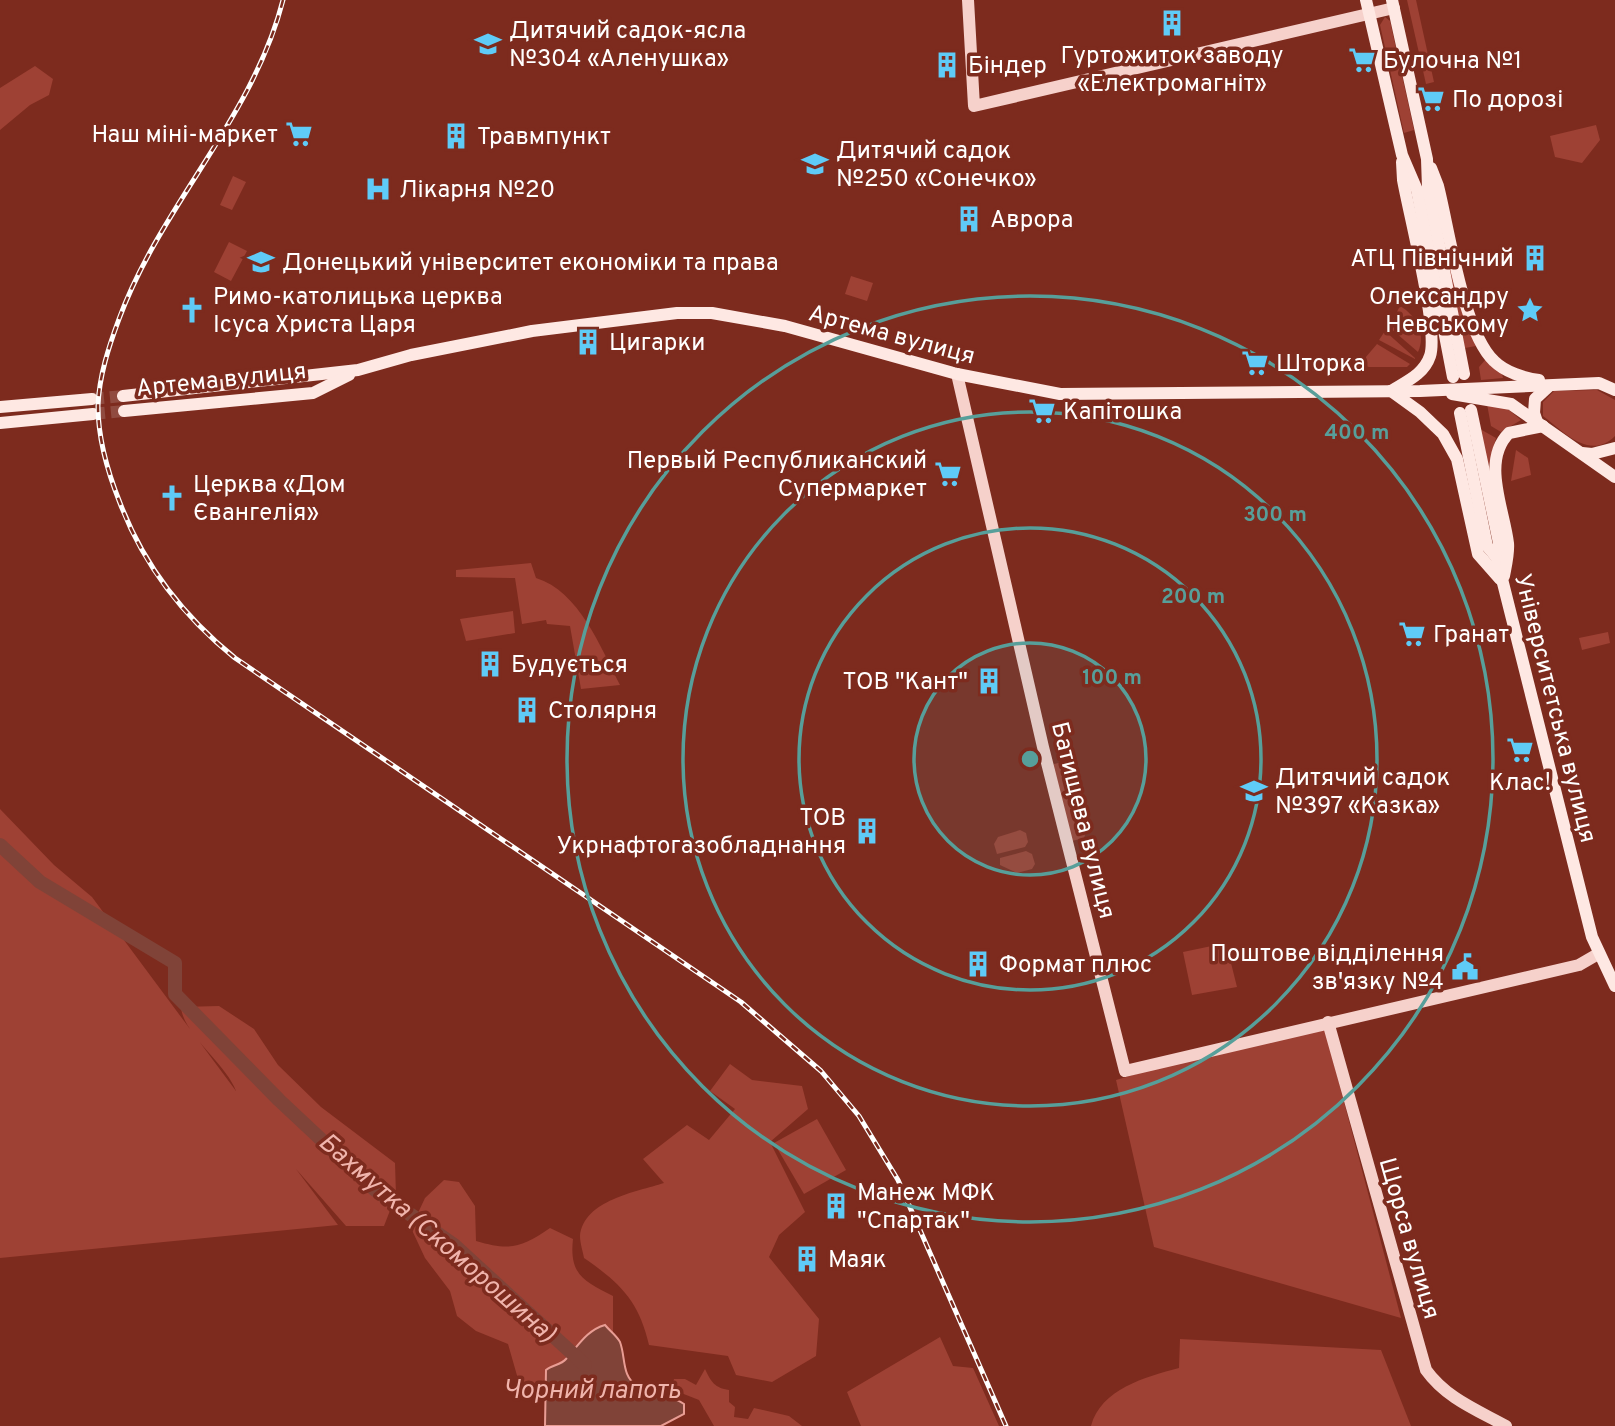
<svg xmlns="http://www.w3.org/2000/svg" width="1615" height="1426" font-family="Overpass,sans-serif">
	<style>
		.green { fill: #9e4134 }
		.water { fill: #804338; stroke: #e99d94; stroke-width: 2 }
		.lines { fill: none; stroke-linecap: round; stroke-linejoin: round }
		.river { stroke: #804338; stroke-width: 14 }
		.primary-tunnel { stroke: #904b40; stroke-width: 12; stroke-dasharray: 12 6; stroke-linecap: butt }
		.secondary { stroke: #f6d1cb; stroke-width: 12 }
		.primary { stroke: #fee8e3; stroke-width: 12 }
		.rail-casing { stroke: #fff; stroke-width: 5 }
		.rail { stroke: #7d2b1e; stroke-width: 2.5; stroke-dasharray: 8; stroke-linecap: butt }
		.ring { fill: none; stroke: #579f9a; stroke-width: 3.5 }
		.labels { text-anchor: middle; stroke-width: 7; stroke-linejoin: round; paint-order: stroke }
		.poi-label { font-size: 24px; fill: #fff; stroke: #7d2b1e; text-anchor: start }
		.street-label { font-size: 24px; fill: #fff; stroke: #7d2b1e }
		.water-label { font-size: 26px; font-style: italic; fill: #f0b4ac; stroke: #7d2b1e }
		.centre { fill: #579f9a; stroke: #7d2b1e; stroke-width: 3.5 }
		.ring-label { font-size: 21px; text-anchor: middle; font-weight: bold; fill: #579f9a; stroke: #7d2b1e; stroke-width: 7; stroke-linejoin: round; paint-order: stroke }
	</style>
	<rect width="100%" height="100%" fill="#7d2b1e"/>
	<g class="green">
		<polygon points="1407,0 1416,0 1434,82 1426,84"/>
		<polygon points="1385,17 1390,21 1414,130 1404,133 1380,25"/>
		<polygon points="35,66 53,79 49,95 30,105 0,130 0,88"/>
		<polygon points="1596,125 1600,140 1582,163 1555,157 1550,136"/>
		<polygon points="233,176 246,182 232,210 220,205"/>
		<polygon points="1436,206 1467,324 1476,346 1465,348"/>
		<polygon points="229,242 247,251 231,281 214,272"/>
		<polygon points="851,276 873,283 867,301 845,294"/>
		<path d="M 1400,306 C 1417,316 1426,334 1418,352 L 1389,327 Z"/>
		<polygon points="1385,331 1415,358 1415,359 1379,340"/>
		<polygon points="1377,344 1410,364 1407,367 1369,367 1360,364"/>
		<polygon points="1486,359 1502,374 1503,378 1481,380 1479,367"/>
		<path d="M 1597,390 L 1615,400 L 1615,436 C 1590,461 1564,432 1543,416 L 1543,402 L 1554,391 Z"/>
		<polygon points="1487,404 1504,406 1521,420 1501,432 1491,426"/>
		<polygon points="1480,429 1496,438 1489,464 1506,545"/>
		<polygon points="1516,450 1528,458 1531,475 1511,481"/>
		<path d="M 531,563 L 536,578 C 579,591 601,648 620,685 L 581,689 L 570,626 L 547,624 L 546,620 L 522,624 L 515,578 L 456,577 L 456,570 Z"/>
		<polygon points="513,611 515,633 466,641 460,619"/>
		<polygon points="1608,632 1610,643 1582,650 1579,638"/>
		<polygon points="1071,760 1082,824 1086,832 1084,838 1072,841 1051,769 1054,764"/>
		<path d="M 0,809 L 54,865 L 92,897 L 236,1091 C 227,1065 183,1034 181,1007 L 219,1006 L 254,1029 L 278,1065 L 321,1107 L 395,1163 L 396,1195 L 384,1226 L 346,1226 L 296,1169 L 338,1225 L 0,1258 Z"/>
		<polygon points="1020,830 1026,833 1028,842 1025,847 997,854 994,844 998,837"/>
		<polygon points="1026,851 1032,854 1035,864 1032,869 1017,873 1000,865 1000,858"/>
		<polygon points="1226,943 1237,987 1192,995 1183,952"/>
		<polygon points="1325,1030 1401,1318 1154,1247 1116,1080 1181,1061"/>
		<path d="M 730,1064 L 752,1080 L 802,1086 L 808,1109 L 770,1142 L 805,1212 L 779,1235 L 769,1257 L 819,1319 L 816,1356 L 772,1382 L 736,1375 L 728,1356 L 649,1345 C 639,1301 620,1283 584,1258 C 583,1252 580,1243 580,1236 C 584,1200 636,1192 664,1183 L 643,1159 L 687,1125 L 709,1140 L 735,1109 L 710,1091 Z"/>
		<polygon points="817,1119 846,1170 804,1194 774,1143"/>
		<path d="M 444,1180 L 459,1182 L 475,1206 L 476,1241 C 510,1251 521,1248 550,1228 L 573,1239 C 569,1275 584,1281 613,1296 L 613,1334 L 605,1325 C 588,1330 574,1346 565,1362 L 551,1366 L 545,1389 L 536,1399 L 518,1379 L 508,1344 L 476,1331 L 457,1316 L 450,1291 L 425,1258 L 411,1228 L 425,1198 Z"/>
		<polygon points="940,1337 953,1366 973,1368 999,1426 861,1426 847,1392"/>
		<path d="M 1180,1339 L 1381,1350 L 1411,1426 L 1091,1426 C 1101,1389 1145,1377 1179,1368 Z"/>
		<path d="M 705,1369 C 711,1382 715,1388 729,1390 L 729,1402 L 735,1407 L 734,1417 L 748,1419 L 754,1408 L 789,1416 L 802,1426 L 714,1426 L 699,1400 L 671,1389 L 674,1379 L 685,1379 L 696,1385 Z"/>
	</g>
	<path class="water" d="M 605,1325 C 610,1331 617,1336 620,1342 C 626,1358 621,1376 638,1387 C 652,1396 670,1394 684,1404 L 684,1414 L 661,1426 L 545,1426 L 546,1370 C 552,1365 561,1365 566,1359 C 578,1346 587,1330 605,1325 Z"/>
	<g class="lines">
		<polyline class="river" points="0,845 40,882 175,963 175,994 279,1100 374,1189 454,1245 585,1365"/>
		<g class="primary-tunnel">
			<polyline points="92,399 123,396"/>
			<polyline points="93,414 124,411"/>
		</g>
		<g class="secondary">
			<polyline points="968,0 974,106 1394,8"/>
			<polyline points="957,374 1043,747 1125,1071 1579,965 1598,954"/>
			<path d="M 1328,1022 L 1426,1370 C 1446,1398 1477,1410 1506,1426"/>
		</g>
		<g class="primary">
			<polyline points="1366,0 1402,155 1417,190 1453,377"/>
			<polyline points="1392,0 1427,159 1428,188 1464,374"/>
			<path d="M 1431,168 L 1438,186 C 1449,229 1463,332 1494,361 C 1505,372 1524,378 1539,380"/>
			<path d="M 1391,391 C 1407,381 1424,374 1430,356 C 1439,330 1409,214 1403,180 L 1402,162"/>
			<polyline points="1391,391 1420,412 1443,434 1457,459 1478,554 1500,579"/>
			<polyline points="1452,394 1511,404 1615,477"/>
			<polyline points="123,396 358,370 411,355 532,331 677,313 712,313 785,326 957,374 1060,394 1420,391 1599,383 1615,390"/>
			<polyline points="0,407 92,399"/>
			<polyline points="1471,410 1499,543 1497,558 1503,583 1592,937 1615,986"/>
			<polyline points="124,411 313,393 349,375"/>
			<polyline points="1460,413 1487,546 1497,558"/>
			<polyline points="1537,422 1534,413 1535,399 1549,386"/>
			<polyline points="0,423 93,414"/>
			<polyline points="1582,453 1592,454 1615,448"/>
			<path d="M 1504,576 C 1506,565 1509,553 1508,543 C 1504,509 1481,461 1509,433 L 1543,426"/>
		</g>
		<g class="rail-casing">
			<path id="rail" d="M 283,0 C 253,118 161,205 119,319 C 109,346 99,376 98,406 C 98,438 108,473 120,503 C 144,566 183,616 235,658 L 741,1002 L 821,1071 L 859,1116 L 898,1180 L 1006,1426"/>
		</g>
		<use href="#rail" class="rail"/>
	</g>
	<circle cx="1030" cy="759" r="116" fill="#579f9a" fill-opacity=".12"/>
	<g class="ring">
		<circle cx="1030" cy="759" r="116"/>
		<circle cx="1030" cy="759" r="231"/>
		<circle cx="1030" cy="759" r="347"/>
		<circle cx="1030" cy="759" r="463"/>
	</g>
	<defs>
		<g id="building-bare" transform="scale(2.1)"><path d="M-4-6H4V6H1V3H-1V6H-4ZM-2.5-4.3h1.7v1.8h-1.7ZM.8-4.3h1.7v1.8H.8ZM-2.5-1h1.7V.8h-1.7ZM.8-1h1.7V.8H.8Z" fill="#5fcbf7" stroke="#7d2b1e" stroke-width="2.5" paint-order="stroke"/></g>
		<g id="school-bare" transform="scale(2.1)"><path d="M0-5L7-2L0 1L-7-2ZM-4 1L0 2.5L4 1V4Q0 6-4 4Z" fill="#5fcbf7" stroke="#7d2b1e" stroke-width="2.5" paint-order="stroke"/></g>
		<g id="supermarket-bare" transform="scale(2.1)"><path d="M-6-5.5h2.5l.6 2H6L4.5 2H-2.5L-4.4-4H-6ZM-1.5 3.2a1.3 1.3 0 1 0 .1 0ZM3 3.2a1.3 1.3 0 1 0 .1 0Z" fill="#5fcbf7" stroke="#7d2b1e" stroke-width="2.5" paint-order="stroke"/></g>
		<g id="hospital-bare" transform="scale(2.1)"><path d="M-5-5h3v3.5h4V-5h3V5h-3V1.5h-4V5h-3Z" fill="#5fcbf7" stroke="#7d2b1e" stroke-width="2.5" paint-order="stroke"/></g>
		<g id="university-bare" transform="scale(2.1)"><path d="M0-5L7-2L0 1L-7-2ZM-4 1L0 2.5L4 1V4Q0 6-4 4Z" fill="#5fcbf7" stroke="#7d2b1e" stroke-width="2.5" paint-order="stroke"/></g>
		<g id="church-bare" transform="scale(2.1)"><path d="M-1.2-6h2.4v3.5h3.3v2.4h-3.3V6h-2.4V-.1h-3.3v-2.4h3.3Z" fill="#5fcbf7" stroke="#7d2b1e" stroke-width="2.5" paint-order="stroke"/></g>
		<g id="sight-bare" transform="scale(2.1)"><path d="M0-6L1.8-2.2L6-1.7L2.9 1.2L3.7 5.4L0 3.3L-3.7 5.4L-2.9 1.2L-6-1.7L-1.8-2.2Z" fill="#5fcbf7" stroke="#7d2b1e" stroke-width="2.5" paint-order="stroke"/></g>
		<g id="civic-bare" transform="scale(2.1)"><path d="M-.6-6.5H3V-4.5H.6V-3L4-1V1h2V6H-6V1h2V-1L-.6-3ZM-1.2 2.5V6h2.4V2.5Z" fill="#5fcbf7" stroke="#7d2b1e" stroke-width="2.5" paint-order="stroke"/></g>
	</defs>
	<g fill-rule="evenodd">
		<use href="#building-bare" x="1172" y="23"/>
		<use href="#school-bare" x="488" y="44"/>
		<use href="#supermarket-bare" x="1362" y="60"/>
		<use href="#building-bare" x="947" y="65"/>
		<use href="#supermarket-bare" x="1431" y="99"/>
		<use href="#supermarket-bare" x="299" y="134"/>
		<use href="#building-bare" x="456" y="136"/>
		<use href="#school-bare" x="815" y="164"/>
		<use href="#hospital-bare" x="378" y="189"/>
		<use href="#building-bare" x="969" y="219"/>
		<use href="#building-bare" x="1535" y="258"/>
		<use href="#university-bare" x="261" y="262"/>
		<use href="#church-bare" x="192" y="310"/>
		<use href="#sight-bare" x="1530" y="310"/>
		<use href="#building-bare" x="588" y="342"/>
		<use href="#supermarket-bare" x="1255" y="363"/>
		<use href="#supermarket-bare" x="1042" y="411"/>
		<use href="#supermarket-bare" x="948" y="474"/>
		<use href="#church-bare" x="172" y="498"/>
		<use href="#supermarket-bare" x="1412" y="634"/>
		<use href="#building-bare" x="490" y="664"/>
		<use href="#building-bare" x="989" y="681"/>
		<use href="#building-bare" x="527" y="710"/>
		<use href="#supermarket-bare" x="1520" y="750"/>
		<use href="#school-bare" x="1254" y="791"/>
		<use href="#building-bare" x="867" y="831"/>
		<use href="#building-bare" x="978" y="964"/>
		<use href="#civic-bare" x="1465" y="967"/>
		<use href="#building-bare" x="836" y="1206"/>
		<use href="#building-bare" x="807" y="1259"/>
	</g>
	<g class="labels">
		<g class="poi-label">
			<text x="509" y="38">Дитячий садок-ясла<tspan x="509" dy="28">№304 «Аленушка»</tspan></text>
			<text x="1172" y="63" text-anchor="middle">Гуртожиток заводу<tspan x="1172" dy="28">«Електромагніт»</tspan></text>
			<text x="1383" y="68">Булочна №1</text>
			<text x="968" y="73">Біндер</text>
			<text x="1452" y="107">По дорозі</text>
			<text x="278" y="142" text-anchor="end">Наш міні-маркет</text>
			<text x="477" y="144">Травмпункт</text>
			<text x="836" y="158">Дитячий садок<tspan x="836" dy="28">№250 «Сонечко»</tspan></text>
			<text x="399" y="197">Лікарня №20</text>
			<text x="990" y="227">Аврора</text>
			<text x="1514" y="266" text-anchor="end">АТЦ Північний</text>
			<text x="282" y="270">Донецький університет економіки та права</text>
			<text x="213" y="304">Римо-католицька церква<tspan x="213" dy="28">Ісуса Христа Царя</tspan></text>
			<text x="1509" y="304" text-anchor="end">Олександру<tspan x="1509" dy="28">Невському</tspan></text>
			<text x="609" y="350">Цигарки</text>
			<text x="1276" y="371">Шторка</text>
			<text x="1063" y="419">Капітошка</text>
			<text x="927" y="468" text-anchor="end">Первый Республиканский<tspan x="927" dy="28">Супермаркет</tspan></text>
			<text x="193" y="492">Церква «Дом<tspan x="193" dy="28">Євангелія»</tspan></text>
			<text x="1433" y="642">Гранат</text>
			<text x="511" y="672">Будується</text>
			<text x="968" y="689" text-anchor="end">ТОВ "Кант"</text>
			<text x="548" y="718">Столярня</text>
			<text x="1275" y="785">Дитячий садок<tspan x="1275" dy="28">№397 «Казка»</tspan></text>
			<text x="1520" y="790" text-anchor="middle">Клас!</text>
			<text x="846" y="825" text-anchor="end">ТОВ<tspan x="846" dy="28">Укрнафтогазобладнання</tspan></text>
			<text x="1444" y="961" text-anchor="end">Поштове відділення<tspan x="1444" dy="28">зв'язку №4</tspan></text>
			<text x="999" y="972">Формат плюс</text>
			<text x="857" y="1200">Манеж МФК<tspan x="857" dy="28">"Спартак"</tspan></text>
			<text x="828" y="1267">Маяк</text>
		</g>
		<g class="street-label">
			<text transform="translate(892 334) rotate(15)" y="8">Артема вулиця</text>
			<text transform="translate(221 379) rotate(-6)" y="8">Артема вулиця</text>
			<text transform="translate(1556 708) rotate(76)" y="8">Університетська вулиця</text>
			<text transform="translate(1084 820) rotate(76)" y="8">Батищева вулиця</text>
			<text transform="translate(1410 1238) rotate(74)" y="8">Щорса вулиця</text>
		</g>
		<g class="water-label">
			<text transform="translate(438 1237) rotate(41)" y="9">Бахмутка (Скоморошина)</text>
			<text x="592" y="1398">Чорний лапоть</text>
		</g>
	</g>
	<circle cx="1030" cy="759" r="10" class="centre"/>
	<g class="ring-label">
		<text x="1357" y="439">400 m</text>
		<text x="1275" y="521">300 m</text>
		<text x="1193" y="603">200 m</text>
		<text x="1112" y="684">100 m</text>
	</g>
</svg>
